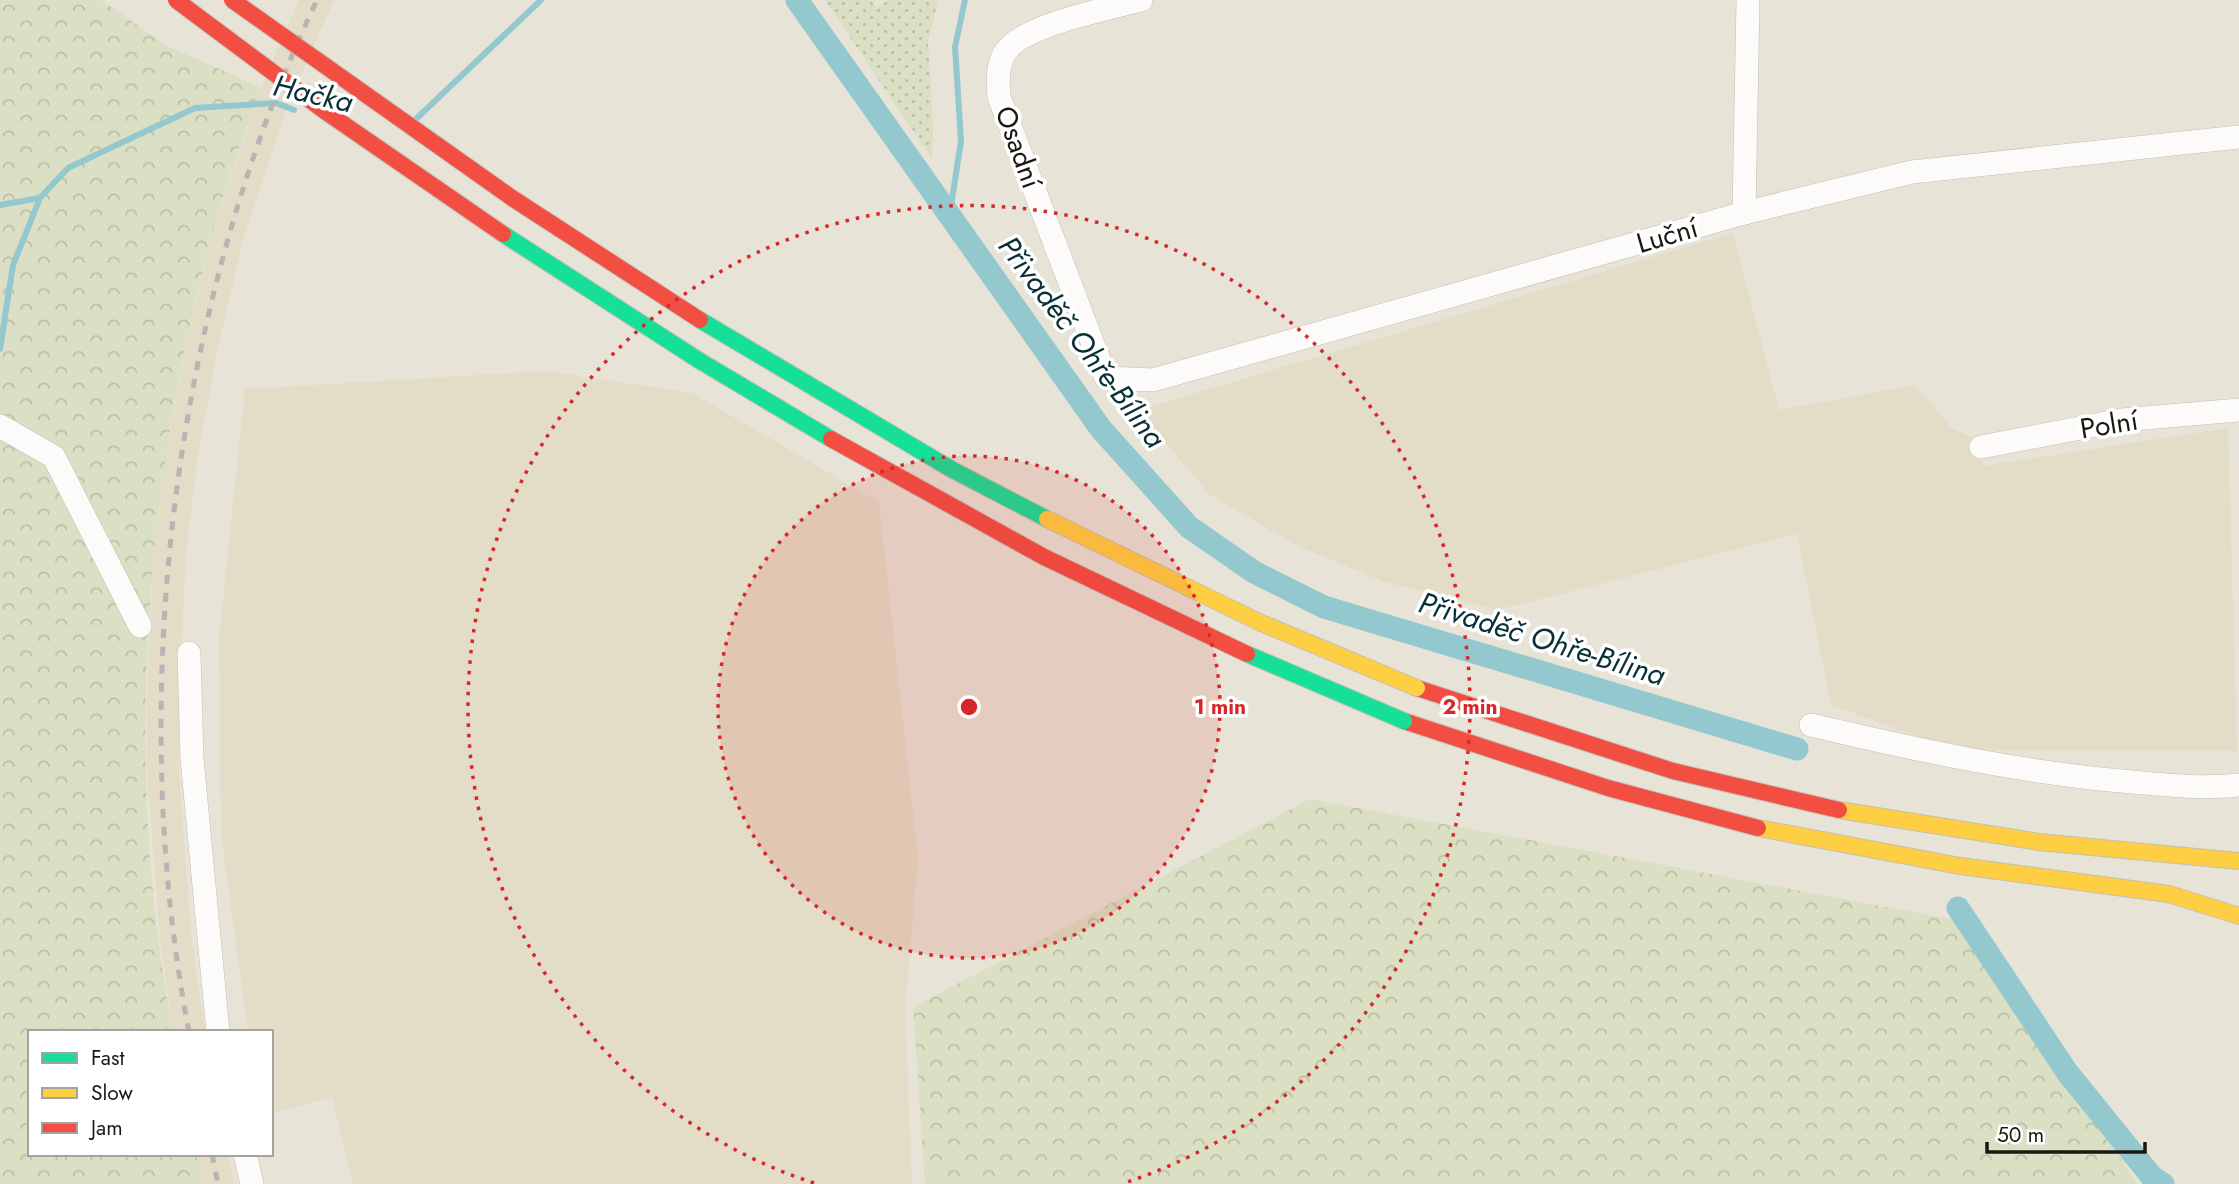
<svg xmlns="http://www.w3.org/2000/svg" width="2239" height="1184" font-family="Jost,sans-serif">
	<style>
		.built { fill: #e3dcc7 }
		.forest { fill: url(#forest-crowns) }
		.garden { fill: url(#garden-dots) }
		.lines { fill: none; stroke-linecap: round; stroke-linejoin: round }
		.stream { stroke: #93c8cf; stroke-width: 6 }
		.canal { stroke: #93c8cf; stroke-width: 23 }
		.street-casing { stroke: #c3bfb6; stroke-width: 24 }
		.slow-casing { stroke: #c3bfb6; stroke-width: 18 }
		.jam-casing { stroke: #c3bfb6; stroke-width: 18 }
		.street { stroke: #fcfbf9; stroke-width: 23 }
		.slow { stroke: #ffcf43; stroke-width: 16 }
		.jam { stroke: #f24e42; stroke-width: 16 }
		.rail { stroke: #b6b5b2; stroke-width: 5; stroke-dasharray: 9 9; stroke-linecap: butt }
		.fast-bridge-casing { stroke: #c3bfb6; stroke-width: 18; stroke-linecap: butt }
		.slow-bridge-casing { stroke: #c3bfb6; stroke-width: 18; stroke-linecap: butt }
		.jam-bridge-casing { stroke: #c3bfb6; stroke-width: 18; stroke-linecap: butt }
		.fast-bridge { stroke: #16e098; stroke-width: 16 }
		.slow-bridge { stroke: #ffcf43; stroke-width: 16 }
		.jam-bridge { stroke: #f24e42; stroke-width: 16 }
		.ring { fill: none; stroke: #d62828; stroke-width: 3.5; stroke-dasharray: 3.5 7 }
		.labels { text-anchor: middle; stroke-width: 7; stroke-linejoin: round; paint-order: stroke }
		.street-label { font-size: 28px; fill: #1b1811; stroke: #fff }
		.water-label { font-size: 30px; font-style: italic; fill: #083137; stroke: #fff }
		.centre { fill: #d62828; stroke: #fff; stroke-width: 3.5 }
		.ring-label { font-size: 21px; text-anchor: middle; font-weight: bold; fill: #d62828; stroke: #fff; stroke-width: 7; stroke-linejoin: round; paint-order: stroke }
	</style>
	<defs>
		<pattern id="forest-crowns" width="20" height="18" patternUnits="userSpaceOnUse" patternTransform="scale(1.75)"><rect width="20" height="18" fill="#dbdfc3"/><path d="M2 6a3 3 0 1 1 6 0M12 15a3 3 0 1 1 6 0" fill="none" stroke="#bbbfa6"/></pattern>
		<pattern id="garden-dots" width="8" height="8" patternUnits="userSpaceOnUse" patternTransform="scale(1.75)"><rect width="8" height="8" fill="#dbdfc3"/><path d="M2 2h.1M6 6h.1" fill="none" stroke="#bbbfa6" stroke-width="1.8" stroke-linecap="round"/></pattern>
	</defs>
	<rect width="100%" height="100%" fill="#e8e3d7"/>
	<g class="built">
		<polygon points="299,0 334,0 290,99 244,236 218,347 198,454 186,554 179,694 179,772 191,933 205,1032 173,1032 160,937 147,773 147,694 154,551 167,449 187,340 214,227 261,88"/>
		<polygon points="1733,233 1779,410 1916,385 1951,428 1980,441 1984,466 2228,428 2237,751 1955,750 1831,705 1797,534 1497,610 1385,582 1300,547 1210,495 1150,424 1143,409"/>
		<polygon points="546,371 692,393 879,502 918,858 905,1009 912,1184 353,1184 332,1097 271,1113 271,1032 248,1032 221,833 219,638 245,389"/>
		<polygon points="196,1154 228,1154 234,1184 202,1184"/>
	</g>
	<g class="forest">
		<path d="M 0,0 L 101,0 L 166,45 L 261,88 C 244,134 227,181 214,228 C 144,481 123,774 173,1032 L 30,1032 L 30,1154 L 196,1154 L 202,1184 L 0,1184 Z"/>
		<polygon points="1310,799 1972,923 2137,1184 925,1184 913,1007"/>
	</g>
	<polygon class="garden" points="825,0 871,0 877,8 889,0 938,0 928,42 933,122 932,159"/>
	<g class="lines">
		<g class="stream">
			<polyline points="417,118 541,0"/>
			<polyline points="0,205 40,198"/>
			<polyline points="950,213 961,141 955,47 965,0"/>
			<polyline points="0,349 13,265 40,198 68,168 195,108 276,103 294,110"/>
		</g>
		<g class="canal">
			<polyline points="797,0 1101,429 1189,527 1254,572 1324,607 1797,749"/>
			<polyline points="1958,908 2067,1072 2152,1177 2163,1184"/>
		</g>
		<g class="street-casing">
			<g id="street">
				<path d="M 1141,0 C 1109,9 1020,25 1004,54 C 997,68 998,82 999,97 L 1106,378 L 1153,380 L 1744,213 L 1912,172 L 2239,137"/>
				<polyline points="1744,213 1748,0"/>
				<polyline points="0,426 54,457 140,626"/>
				<polyline points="1981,447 2122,420 2239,410"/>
				<polyline points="189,653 192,759 218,1032"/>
				<path d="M 1811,725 C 1917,750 2023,773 2132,782 C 2168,785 2203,789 2239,785"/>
				<polyline points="245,1154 252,1184"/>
			</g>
		</g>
		<g class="slow-casing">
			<g id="slow">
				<polyline points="1839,810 2039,842 2239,861"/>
				<polyline points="1758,828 1960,866 2169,894 2239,916"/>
			</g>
		</g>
		<g class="jam-casing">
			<g id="jam">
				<polyline points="1417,688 1673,771 1839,810"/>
				<polyline points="1404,721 1608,788 1758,828"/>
			</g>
		</g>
		<use href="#street" class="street"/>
		<use href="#slow" class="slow"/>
		<use href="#jam" class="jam"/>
		<g class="rail">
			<path d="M 189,1032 C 125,700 172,305 317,0"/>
			<polyline points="212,1154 218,1184"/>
		</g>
		<g class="fast-bridge-casing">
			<g id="fast-bridge">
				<polyline points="503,234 700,361 831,439"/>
				<polyline points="700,320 951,469 1047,519"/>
				<polyline points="1247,654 1404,721"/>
			</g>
		</g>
		<g class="slow-bridge-casing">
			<polyline id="slow-bridge" points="1047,519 1259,622 1417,688"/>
		</g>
		<g class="jam-bridge-casing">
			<g id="jam-bridge">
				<polyline points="176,0 326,112 503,234"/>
				<polyline points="232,0 512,198 700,320"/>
				<polyline points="831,439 1044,557 1247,654"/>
			</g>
		</g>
		<use href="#fast-bridge" class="fast-bridge"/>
		<use href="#slow-bridge" class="slow-bridge"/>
		<use href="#jam-bridge" class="jam-bridge"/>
	</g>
	<circle cx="969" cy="707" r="251" fill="#d62828" fill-opacity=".12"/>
	<g class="ring">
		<circle cx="969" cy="707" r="251"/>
		<path d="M814 1183A501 501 0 1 1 1124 1183"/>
	</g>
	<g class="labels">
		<g class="street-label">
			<text transform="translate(1019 147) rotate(70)" y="10">Osadní</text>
			<text transform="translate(1667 235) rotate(-16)" y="10">Luční</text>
			<text transform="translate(2109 424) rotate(-9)" y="10">Polní</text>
		</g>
		<g class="water-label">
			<text transform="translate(313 94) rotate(13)" y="10">Hačka</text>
			<text transform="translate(1082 342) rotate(53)" y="10">Přivaděč Ohře-Bílina</text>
			<text transform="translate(1542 639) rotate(17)" y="10">Přivaděč Ohře-Bílina</text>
		</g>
	</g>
	<circle cx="969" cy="707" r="10" class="centre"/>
	<g class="ring-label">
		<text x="1220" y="714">1 min</text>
		<text x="1470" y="714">2 min</text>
	</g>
	<rect x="28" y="1030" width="245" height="126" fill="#ffffff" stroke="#a4a3a0" stroke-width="2"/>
	<rect x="42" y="1053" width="35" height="10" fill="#16e098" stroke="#a4a3a0" stroke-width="2"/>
	<text x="91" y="1065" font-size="21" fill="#1b1811">Fast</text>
	<rect x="42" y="1088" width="35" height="10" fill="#ffcf43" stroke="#a4a3a0" stroke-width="2"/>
	<text x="91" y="1100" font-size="21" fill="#1b1811">Slow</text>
	<rect x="42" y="1123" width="35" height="10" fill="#f24e42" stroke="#a4a3a0" stroke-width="2"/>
	<text x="91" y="1135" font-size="21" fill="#1b1811">Jam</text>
	<path d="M1987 1142v10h158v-10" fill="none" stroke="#1b1811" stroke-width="3.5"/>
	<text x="1997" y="1142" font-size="21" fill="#1b1811" stroke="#ffffff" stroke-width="5" paint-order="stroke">50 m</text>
</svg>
